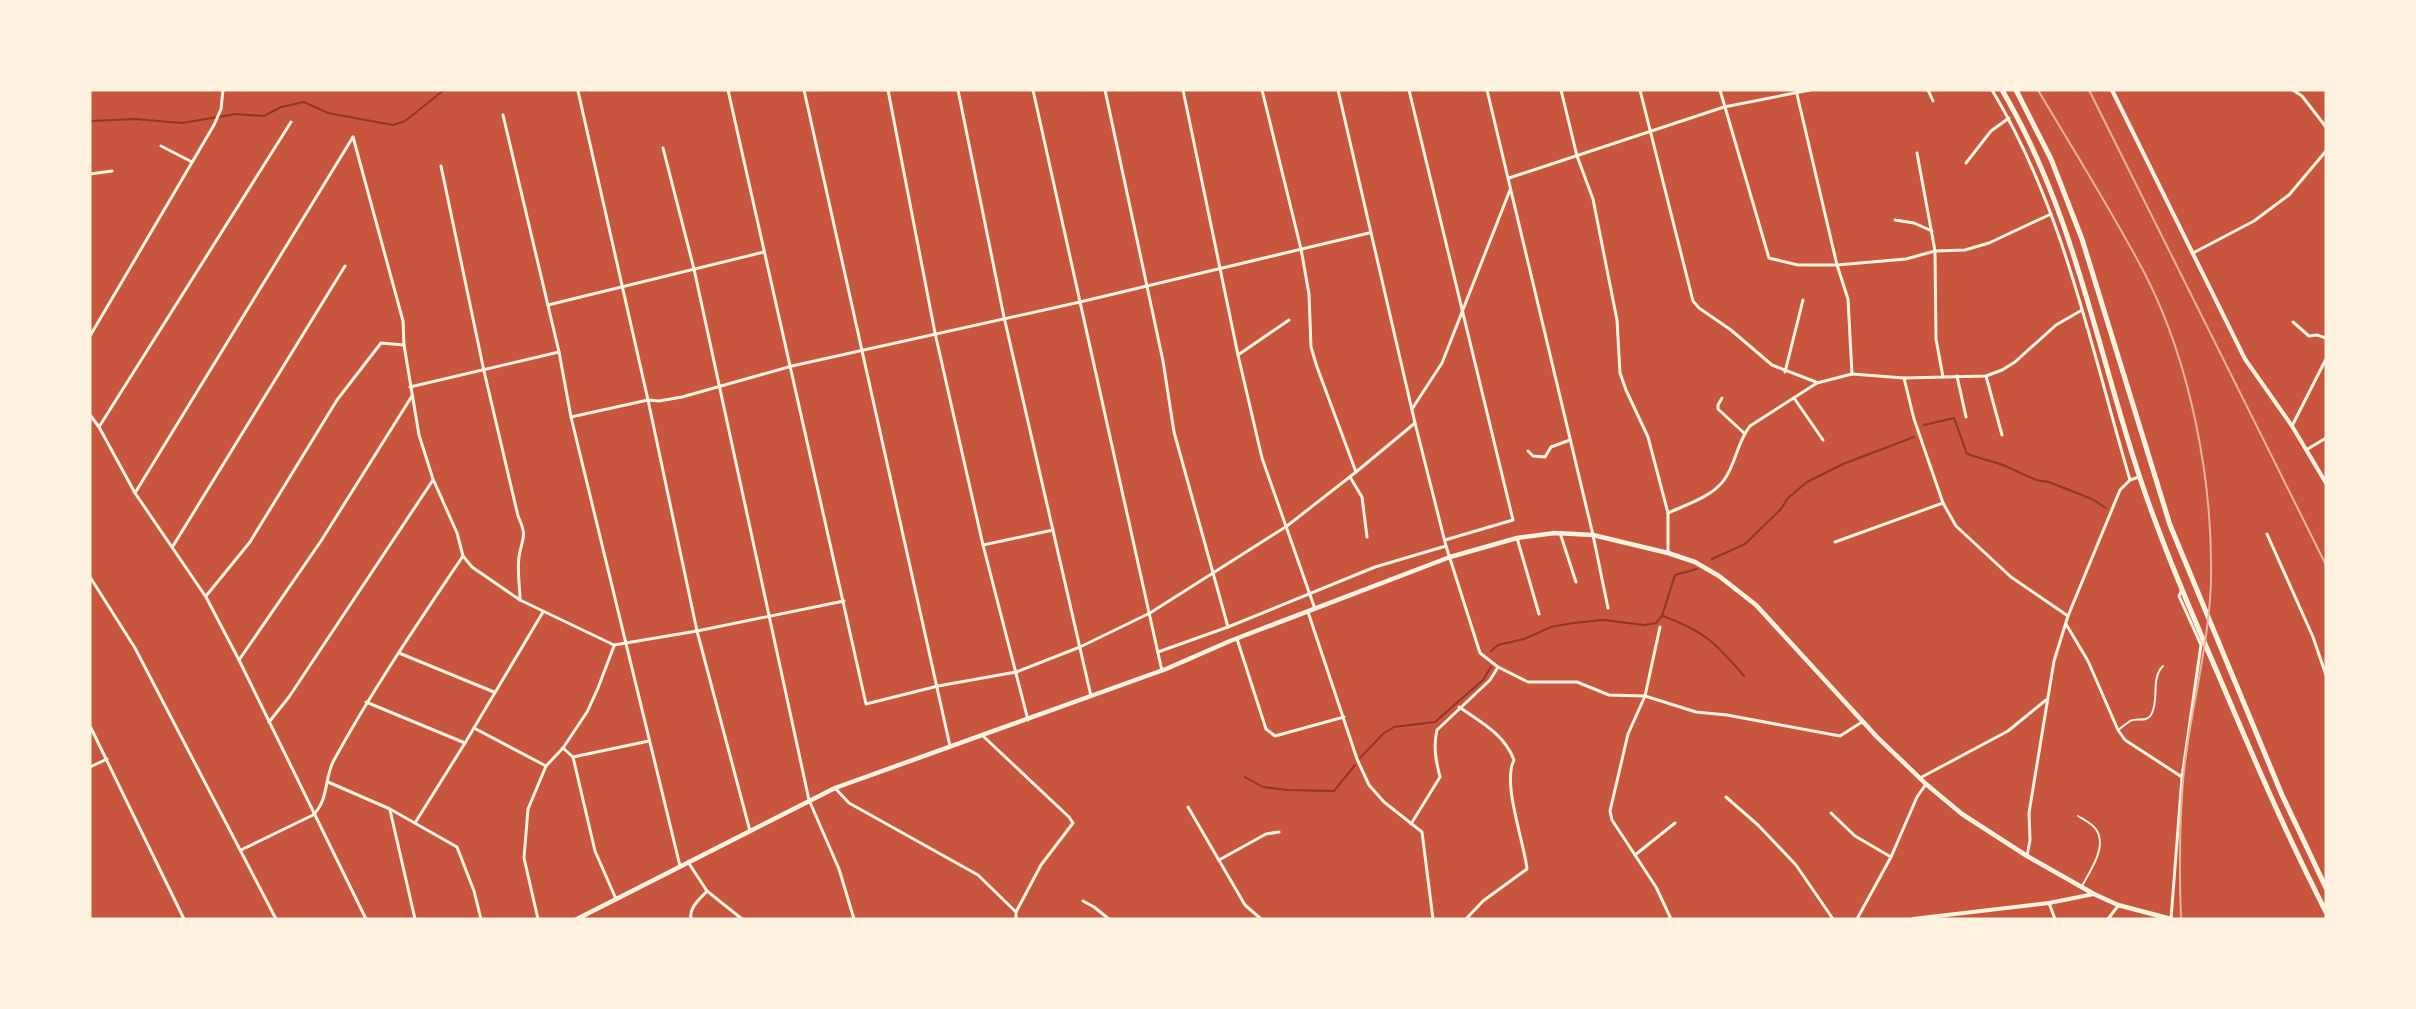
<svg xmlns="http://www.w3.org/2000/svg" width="2416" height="1009" font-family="'Sofia Sans Condensed',sans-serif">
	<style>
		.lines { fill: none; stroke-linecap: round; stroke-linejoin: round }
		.stream { stroke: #8f3625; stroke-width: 2 }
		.pedestrian { stroke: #fff3e0; stroke-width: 2 }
		.minor { stroke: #fff3e0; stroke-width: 3 }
		.tertiary { stroke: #fff3e0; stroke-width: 4 }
		.secondary { stroke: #fff3e0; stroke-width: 4.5 }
		.primary { stroke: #fff3e0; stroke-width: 5 }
		.rail { stroke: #e9b49f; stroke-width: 2 }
	</style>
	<rect width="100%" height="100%" fill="#c8553d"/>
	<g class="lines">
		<g class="stream">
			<polyline points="90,121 135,119 182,123 236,114 264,116 281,107 304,102 328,113 393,125 405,121 444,90"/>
			<polyline points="1924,425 1954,418 1967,454 2003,465 2036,480 2049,482 2092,499 2106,508"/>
			<polyline points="1712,559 1745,544 1781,509 1788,498 1807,482 1843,464 1914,437"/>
			<path d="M 1663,616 C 1704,631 1716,643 1744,676"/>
			<polyline points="1491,651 1498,645 1524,639 1551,627 1573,623 1603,620 1644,625 1656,623 1662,616 1675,575 1697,569"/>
			<polyline points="1360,758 1384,733 1394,727 1435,722 1483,680 1491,667"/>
			<polyline points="1245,777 1263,787 1287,790 1334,791 1355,765"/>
		</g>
		<g class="pedestrian">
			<path d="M 2118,730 C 2122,727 2126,724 2130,721 C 2137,717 2146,723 2151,715 C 2160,700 2150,679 2163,666"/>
			<path d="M 2078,816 C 2086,821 2097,826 2099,836 C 2104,851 2089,873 2082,886"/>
		</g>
		<g class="minor">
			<polyline points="728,90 866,704 938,686 1016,672 1080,647 1150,613 1287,526 1356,472 1415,423"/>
			<polyline points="804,90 950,746"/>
			<polyline points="888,90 935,333 983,545 1028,720"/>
			<polyline points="958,90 1004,317 1091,696"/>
			<polyline points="1033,90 1162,671"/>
			<polyline points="1105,90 1163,361 1174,432 1228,627"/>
			<polyline points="1183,90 1238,355 1262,458 1315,609"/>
			<polyline points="1262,90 1301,249 1309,294 1311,347 1317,367 1356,472"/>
			<polyline points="1338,90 1415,423 1446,546 1480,653 1498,667 1528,682 1577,682 1609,695 1645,696 1696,712 1727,715 1840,736 1862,722"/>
			<polyline points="1409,90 1513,520 1445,540"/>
			<polyline points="1487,90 1593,535 1608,608"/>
			<polyline points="1561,90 1577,156 1593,199 1617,320 1620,373 1626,390 1648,437 1668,513 1668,552"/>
			<polyline points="1640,90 1693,301 1699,308 1731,330 1772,365 1816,382"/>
			<polyline points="1720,90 1769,258 1798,265 1837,265 1906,259 1935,251 1965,250 1989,243 2051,214"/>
			<polyline points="1796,90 1837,265 1848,299 1852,374"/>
			<polyline points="1928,90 1933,101"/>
			<path d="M 1992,90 C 2064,209 2091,348 2130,480"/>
			<polyline points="2293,90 2302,96 2326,127"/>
			<polyline points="578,91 648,400 697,631 750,831"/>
			<polyline points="503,115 559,352 571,417 680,866"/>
			<polyline points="353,137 403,321 404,345 419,435 433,479 457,533 463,556 472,567 520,600 614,645 697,631 844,601"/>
			<polyline points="161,146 192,162"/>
			<polyline points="663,148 694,269 809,800 839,869 854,919"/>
			<polyline points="1917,153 1935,251 1936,339 1943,377"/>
			<polyline points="1966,163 1991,131 2009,118"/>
			<path d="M 441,166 L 484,371 L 518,516 C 528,538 522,537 519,557 C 517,571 520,587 520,600"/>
			<polyline points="90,174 112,171"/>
			<polyline points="1509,178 1724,107 1810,90"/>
			<polyline points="1895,220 1914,223 1932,231"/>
			<polyline points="2193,253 2254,221 2289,195 2326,151"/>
			<polyline points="548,305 764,252"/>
			<polyline points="2293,322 2309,336 2317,335 2326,338"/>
			<polyline points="90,336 214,125 221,109 223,90"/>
			<polyline points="1238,355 1289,320"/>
			<polyline points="1785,372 1803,300"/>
			<polyline points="1957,376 1966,417"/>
			<polyline points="1986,376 2002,435"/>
			<polyline points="1904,378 1914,419 1943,503 1956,526 2011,577 2068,616"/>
			<polyline points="410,387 559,352"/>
			<polyline points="1722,398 1718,405 1718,409 1744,433"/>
			<polyline points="1794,398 1823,440"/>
			<polyline points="1412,409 1442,363 1510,190"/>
			<polyline points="90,415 99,427 135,493 206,597 239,660 366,919"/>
			<polyline points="571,417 648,400 659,401 682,397 792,366 1080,302 1369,233"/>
			<polyline points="2292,426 2326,359"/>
			<polyline points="99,427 291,122"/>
			<polyline points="2306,450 2326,438"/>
			<polyline points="1528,451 1533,456 1545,457 1551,447 1570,440"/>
			<polyline points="1350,477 1362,497 1367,537"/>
			<polyline points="135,493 353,137"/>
			<path d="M 1668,513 C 1685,505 1712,497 1724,480 C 1736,464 1737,442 1750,426 L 1817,383 L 1852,374 L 1904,378 L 1986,376 L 2002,370 L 2015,362 L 2056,325 L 2082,310"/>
			<polyline points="1560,533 1576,582"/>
			<polyline points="2267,534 2313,637 2326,675"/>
			<polyline points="1517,538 1539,614"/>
			<polyline points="1835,542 1943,503"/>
			<polyline points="983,545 1053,530"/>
			<polyline points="173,546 345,266"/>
			<polyline points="90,577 135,648 276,919"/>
			<polyline points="206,596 250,542 337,400 381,343 404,345"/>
			<polyline points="1308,612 1357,759 1369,785 1384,802 1422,832 1433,919"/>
			<polyline points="2066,624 2088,661 2118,730 2125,740 2182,777"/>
			<polyline points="1660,627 1645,696 1628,734 1610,811 1612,820 1656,887 1671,919"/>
			<polyline points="1237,639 1266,729 1275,736 1344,717"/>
			<polyline points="1158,652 1228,627 1375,567 1446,546"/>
			<polyline points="399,653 494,692"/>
			<polyline points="239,660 321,541 412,396"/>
			<polyline points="366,702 465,743"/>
			<path d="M 1459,707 C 1482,723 1504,734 1514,760 C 1502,784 1524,841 1527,869 L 1483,901 L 1466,919"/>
			<polyline points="269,722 289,697 433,480"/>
			<polyline points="90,726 184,919"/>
			<polyline points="474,728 546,766"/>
			<polyline points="983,736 1069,817 1073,823 1041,865 1016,912"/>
			<polyline points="563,748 573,757 649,741"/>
			<polyline points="573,757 595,851 616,899"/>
			<polyline points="90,767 107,759"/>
			<polyline points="1920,778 2008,731 2046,700"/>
			<polyline points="328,782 390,809 457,847 474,891 481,919"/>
			<polyline points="835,788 849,803 978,875 1016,912 1016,919"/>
			<polyline points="1726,797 1758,825 1796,865 1833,919"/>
			<polyline points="1188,807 1245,905 1261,919"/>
			<polyline points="390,810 415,919"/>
			<polyline points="1831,813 1855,836 1891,857"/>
			<polyline points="415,823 465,743 543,612"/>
			<path d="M 1411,824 L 1440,777 C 1436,761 1433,747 1437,730 L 1490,680 L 1498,667"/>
			<path d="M 241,850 L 313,815 C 329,800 324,778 334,760 C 373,689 418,623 463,556"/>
			<polyline points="1635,855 1675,823"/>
			<polyline points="2027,856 2030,840 2029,813 2054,661 2068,616 2120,490 2130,480 2139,477"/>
			<polyline points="1219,860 1266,834 1279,832"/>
			<polyline points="688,862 707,891 742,919"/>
			<polyline points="1083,901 1094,907 1109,919"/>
			<polyline points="2049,903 2055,919"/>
			<polyline points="538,919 524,858 528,809 546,766 563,748 587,712 598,688 614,646"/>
			<path d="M 691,919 C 689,907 700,899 707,891"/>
			<polyline points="1857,919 1891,857 1917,797 1926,784"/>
			<polyline points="2108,919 2118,906"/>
			<polyline points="2171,919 2182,777 2201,645 2179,596 2182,589"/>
		</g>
		<g class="tertiary">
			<polyline points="2112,90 2245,359 2292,426 2326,483"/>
			<polyline points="1913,919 2049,903 2094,894"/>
		</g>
		<polyline class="secondary" points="577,919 835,788 1166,669 1230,641 1450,557 1517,538 1555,533 1593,535 1668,553 1695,562 1719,576 1756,605 1877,737 1926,784 1962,814 2027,856 2094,894 2118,905 2171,919"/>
		<g class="primary">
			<path d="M 2002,90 C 2074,212 2096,346 2140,478 C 2163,547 2192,614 2221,681 C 2254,759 2287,836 2326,912"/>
			<polyline points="2016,90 2051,159 2082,239 2170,525 2282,795 2326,888"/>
		</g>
		<g class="rail">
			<path d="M 2038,90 C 2074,151 2112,211 2145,274 C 2191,364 2213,481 2211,581 C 2209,642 2193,701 2185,761 C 2179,813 2179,866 2181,919"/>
			<polyline points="2089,90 2326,565"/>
		</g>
	</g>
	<rect width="2416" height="1009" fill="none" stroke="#fff3e0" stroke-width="183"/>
</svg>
